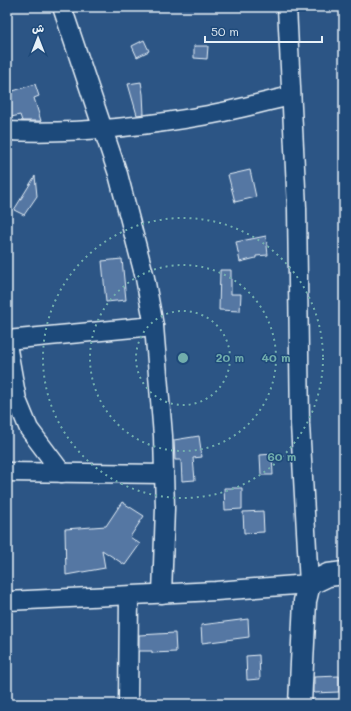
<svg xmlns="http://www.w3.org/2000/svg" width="351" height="711" font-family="Mali,'Playpen Sans Arabic',sans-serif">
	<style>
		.building { fill: #5477a3; stroke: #e8f1f8 }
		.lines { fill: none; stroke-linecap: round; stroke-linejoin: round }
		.street-casing { stroke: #e8f1f8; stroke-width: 21 }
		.secondary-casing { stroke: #e8f1f8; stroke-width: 25 }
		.street { stroke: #1f4a7a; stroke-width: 18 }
		.secondary { stroke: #1f4a7a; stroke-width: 22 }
		.ring { fill: none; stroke: #71adac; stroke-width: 2; stroke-dasharray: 2 4 }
		.centre { fill: #71adac; stroke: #1f4a7a; stroke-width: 2 }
		.ring-label { font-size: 12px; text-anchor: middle; font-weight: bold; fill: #71adac; stroke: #1f4a7a; stroke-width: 3; stroke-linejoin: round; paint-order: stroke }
	</style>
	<rect width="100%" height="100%" fill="#2c5585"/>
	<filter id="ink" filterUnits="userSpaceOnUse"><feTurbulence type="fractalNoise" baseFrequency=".025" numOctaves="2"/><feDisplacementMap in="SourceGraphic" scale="8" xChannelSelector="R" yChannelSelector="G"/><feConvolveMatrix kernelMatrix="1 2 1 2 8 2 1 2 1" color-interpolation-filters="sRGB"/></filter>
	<g filter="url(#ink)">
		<g class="building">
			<polygon points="144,40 149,51 137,57 132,46"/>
			<polygon points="194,46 208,46 207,59 194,58"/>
			<polygon points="141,82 143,94 144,114 137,115 128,84"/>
			<polygon points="35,84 39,96 34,98 41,121 22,121 20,115 7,118 7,93"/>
			<polygon points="250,170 256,197 235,202 228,175"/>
			<polygon points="35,176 37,196 24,215 14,210"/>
			<polygon points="266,236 268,255 256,256 256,258 240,262 236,242"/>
			<polygon points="122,259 126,300 106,302 102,261"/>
			<polygon points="220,270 231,270 231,294 241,294 240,311 219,310"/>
			<polygon points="199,436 202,457 193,458 195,480 182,481 181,460 175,460 174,440"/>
			<polygon points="272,454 273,475 261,475 260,455"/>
			<polygon points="224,488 242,488 242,509 225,510"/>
			<polygon points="122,502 144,516 130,537 140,544 125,565 102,550 105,568 66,575 65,529 106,526"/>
			<polygon points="263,511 264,532 244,533 243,512"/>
			<polygon points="248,619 249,637 202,643 201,625"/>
			<polygon points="175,633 176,652 152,653 152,651 139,651 139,635"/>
			<polygon points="259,655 260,679 247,680 246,656"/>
			<polygon points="339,676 339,692 314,693 314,677"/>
		</g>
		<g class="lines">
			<g class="street-casing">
				<g id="street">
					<polyline points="62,7 118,174 145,278 154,326 163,436 165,508 162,594"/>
					<path d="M 7,131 C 74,134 142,127 208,115 C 236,110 263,102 291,96"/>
					<polyline points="7,340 154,326"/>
					<polyline points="7,344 17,400 29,429 62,473"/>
					<polyline points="7,472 164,474"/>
					<polyline points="7,601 216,591 309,584 300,424 297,208 287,7"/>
					<polyline points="128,704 129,596"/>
				</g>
			</g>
			<g class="secondary-casing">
				<polyline id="secondary" points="300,704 305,601 309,584 328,575 344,573"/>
			</g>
			<use href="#street" class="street"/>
			<use href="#secondary" class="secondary"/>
		</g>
	</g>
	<g class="ring">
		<circle cx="183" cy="358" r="47"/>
		<circle cx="183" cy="358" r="93"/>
		<circle cx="183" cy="358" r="140"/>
	</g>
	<circle cx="183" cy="358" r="6" class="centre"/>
	<g class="ring-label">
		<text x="230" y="362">20 m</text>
		<text x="276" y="362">40 m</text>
		<text x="282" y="461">60 m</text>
	</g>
	<rect width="351" height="711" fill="none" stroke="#1f4a7a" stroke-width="24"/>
	<rect x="12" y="12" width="327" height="687" fill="none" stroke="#e8f1f8" stroke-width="1.5" filter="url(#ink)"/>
	<g transform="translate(38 38)" stroke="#1f4a7a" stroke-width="3" paint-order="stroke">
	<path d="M0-3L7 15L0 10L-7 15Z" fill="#e8f1f8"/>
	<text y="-6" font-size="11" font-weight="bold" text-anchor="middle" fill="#e8f1f8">ش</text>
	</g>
	<path d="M205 36v6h117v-6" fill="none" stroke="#e8f1f8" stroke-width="2"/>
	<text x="211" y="36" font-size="12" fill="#e8f1f8" stroke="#1f4a7a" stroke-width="3" paint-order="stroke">50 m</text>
</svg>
